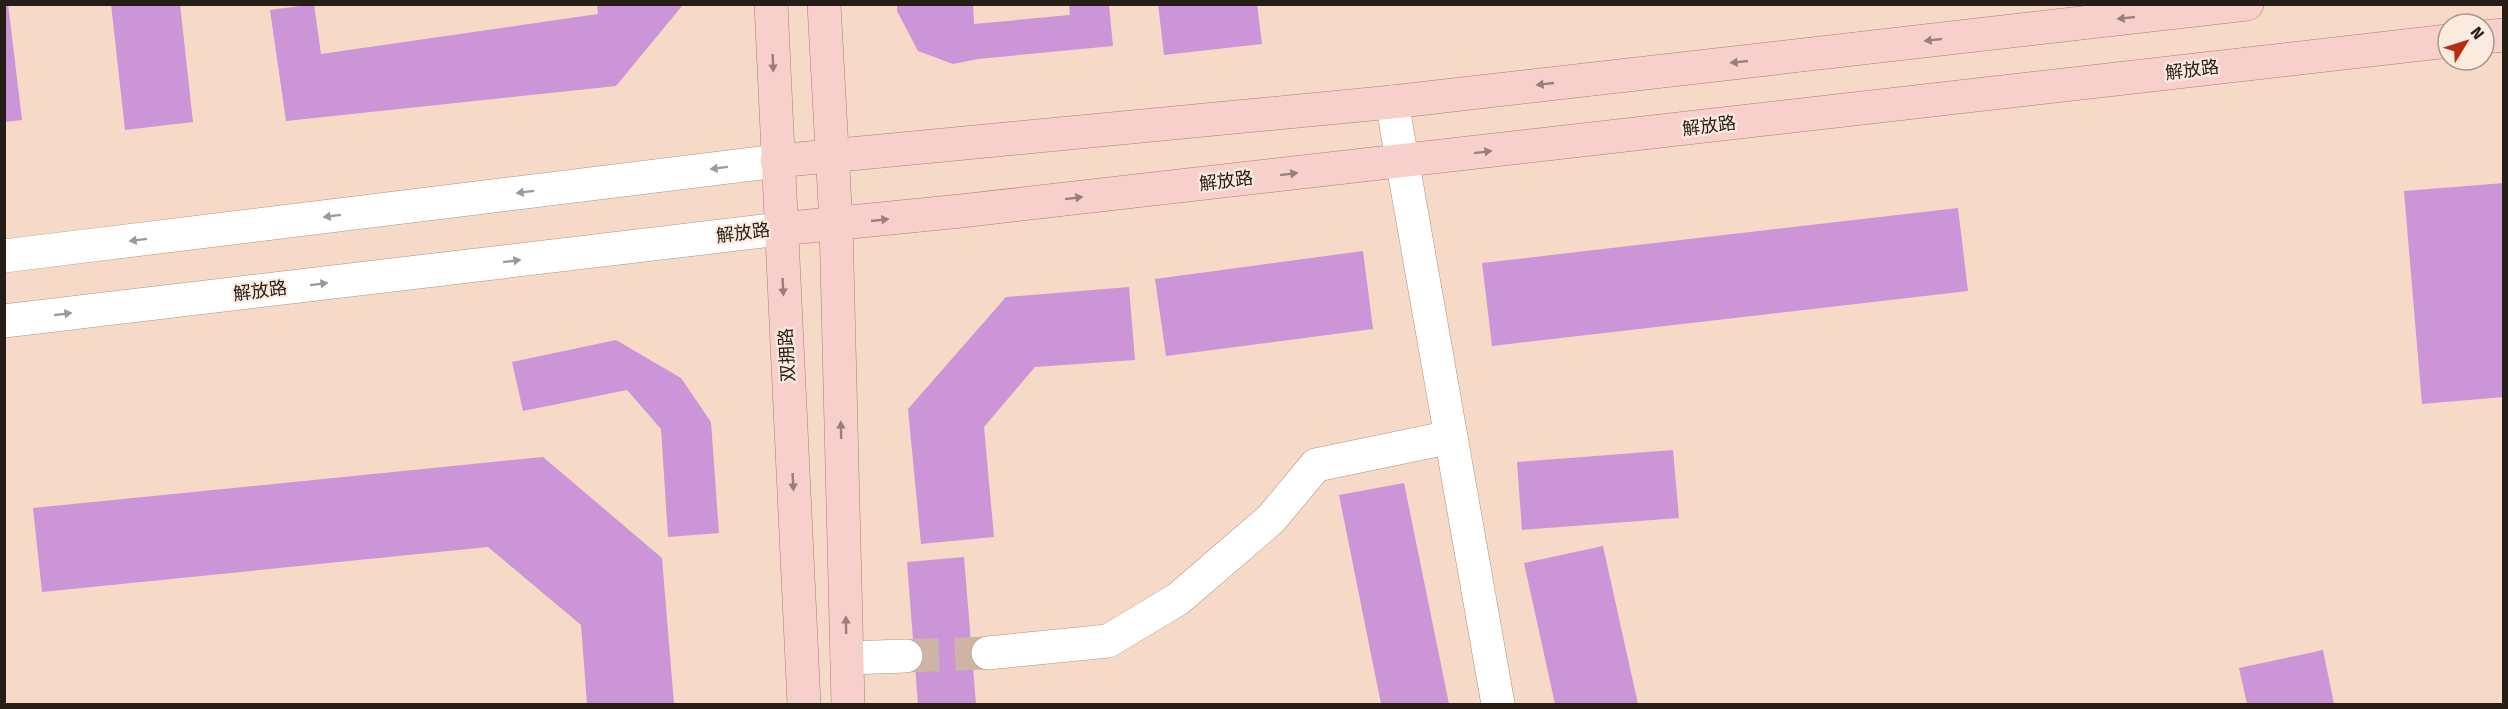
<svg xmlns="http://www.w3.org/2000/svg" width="2508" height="709" font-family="'Fira Sans','Noto Sans SC',sans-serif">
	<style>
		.building { fill: #cb95d8 }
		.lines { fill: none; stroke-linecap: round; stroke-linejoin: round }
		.minor-tunnel { stroke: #cdb4a4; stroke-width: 33; stroke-dasharray: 33 16; stroke-linecap: butt }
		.minor-casing { stroke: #ad9381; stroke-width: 34 }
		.major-casing { stroke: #ac7d75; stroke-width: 34 }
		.minor { stroke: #fff; stroke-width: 33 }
		.major { stroke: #f8d0cb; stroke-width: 33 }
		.oneway { fill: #9a7f7a }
		.oneway2 { fill: #9e9997 }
		.labels { text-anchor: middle; stroke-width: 4.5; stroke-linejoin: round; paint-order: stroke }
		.street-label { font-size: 18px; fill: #271d17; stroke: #fbeade }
	</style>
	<rect width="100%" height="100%" fill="#f6dac7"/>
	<g class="building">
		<polygon points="4,4 8,4 22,120 4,122"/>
		<polygon points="111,4 180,4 193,122 125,130"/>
		<polygon points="314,4 321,54 598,14 597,5 682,6 616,86 286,121 270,10"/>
		<polygon points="897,4 973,4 974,24 1070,15 1069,5 1109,5 1113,46 978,59 953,64 918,51 897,11"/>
		<polygon points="1158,4 1257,4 1262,44 1164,55"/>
		<polygon points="2504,183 2504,397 2422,404 2404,191"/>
		<polygon points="1958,208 1968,291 1492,346 1482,263"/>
		<polygon points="1363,251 1373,329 1166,356 1155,279"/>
		<polygon points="1129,287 1135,360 1035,367 984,427 994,537 921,544 908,409 1006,297"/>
		<polygon points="616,340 681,378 711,422 719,533 668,537 661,429 627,390 523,411 512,362"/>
		<polygon points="1673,450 1679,518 1522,530 1517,462"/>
		<polygon points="543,457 662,558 674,704 587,704 581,625 488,547 42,592 33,508"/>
		<polygon points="1404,483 1449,704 1381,704 1339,495"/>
		<polygon points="1603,546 1638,704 1555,704 1524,563"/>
		<polygon points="964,557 976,704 918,704 907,562"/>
		<polygon points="2323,650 2334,704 2247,704 2239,668"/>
	</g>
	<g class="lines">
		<polyline class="minor-tunnel" points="906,656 988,653"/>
		<g class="minor-casing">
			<g id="minor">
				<polyline points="1392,102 1498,704"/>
				<polyline points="4,256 777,161"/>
				<polyline points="4,321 780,229"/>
				<polyline points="988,653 1108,641 1178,599 1271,519 1316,465 1451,437"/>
				<polyline points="847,658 906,656"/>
			</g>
		</g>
		<g class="major-casing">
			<g id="major">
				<polyline points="771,4 804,704"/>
				<polyline points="824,4 836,224 848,704"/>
				<polyline points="2484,37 2504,35"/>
				<polyline points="777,161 1392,102 2247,4"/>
				<polyline points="780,229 961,211 2448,41"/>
			</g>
		</g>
		<use href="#minor" class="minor"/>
		<use href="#major" class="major"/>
	</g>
	<defs><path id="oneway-solid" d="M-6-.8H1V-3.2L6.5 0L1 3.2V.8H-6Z" transform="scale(1.5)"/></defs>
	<g class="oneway">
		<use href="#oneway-solid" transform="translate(2126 18) rotate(174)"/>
		<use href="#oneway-solid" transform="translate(1933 40) rotate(174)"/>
		<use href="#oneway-solid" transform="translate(1739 62) rotate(174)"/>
		<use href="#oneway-solid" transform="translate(773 63) rotate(88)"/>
		<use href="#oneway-solid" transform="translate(1545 84) rotate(174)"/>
		<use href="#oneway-solid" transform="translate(1483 152) rotate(-7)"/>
		<use href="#oneway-solid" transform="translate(1289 174) rotate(-7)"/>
		<use href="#oneway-solid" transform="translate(1074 198) rotate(-7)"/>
		<use href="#oneway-solid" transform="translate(880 220) rotate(-6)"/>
		<use href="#oneway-solid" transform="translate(783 287) rotate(87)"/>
		<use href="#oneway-solid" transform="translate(841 430) rotate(-91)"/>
		<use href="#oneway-solid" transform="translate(793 482) rotate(87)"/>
		<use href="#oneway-solid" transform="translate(846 625) rotate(-91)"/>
	</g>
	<g class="oneway2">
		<use href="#oneway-solid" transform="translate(719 168) rotate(173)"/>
		<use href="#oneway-solid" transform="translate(525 192) rotate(173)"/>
		<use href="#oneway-solid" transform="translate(332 216) rotate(173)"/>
		<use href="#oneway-solid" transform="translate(138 240) rotate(173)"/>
		<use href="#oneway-solid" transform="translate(512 261) rotate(-7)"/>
		<use href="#oneway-solid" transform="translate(319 284) rotate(-7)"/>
		<use href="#oneway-solid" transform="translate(63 314) rotate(-7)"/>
	</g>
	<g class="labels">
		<g class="street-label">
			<text transform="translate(2192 70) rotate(-7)" y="6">解放路</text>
			<text transform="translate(1709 126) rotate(-7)" y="6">解放路</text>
			<text transform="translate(1226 181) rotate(-7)" y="6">解放路</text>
			<text transform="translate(743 233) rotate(-7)" y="6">解放路</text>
			<text transform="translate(260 291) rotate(-7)" y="6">解放路</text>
			<text transform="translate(787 355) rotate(-93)" y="6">双拥路</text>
		</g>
	</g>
	<rect width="2508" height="709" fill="none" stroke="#271d17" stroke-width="12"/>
	<g transform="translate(2466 42) rotate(52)"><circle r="28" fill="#fbeade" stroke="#a6988e" stroke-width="1.5"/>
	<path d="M0-4.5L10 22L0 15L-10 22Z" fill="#b82c12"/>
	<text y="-9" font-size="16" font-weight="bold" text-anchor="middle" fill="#271d17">N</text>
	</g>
</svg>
